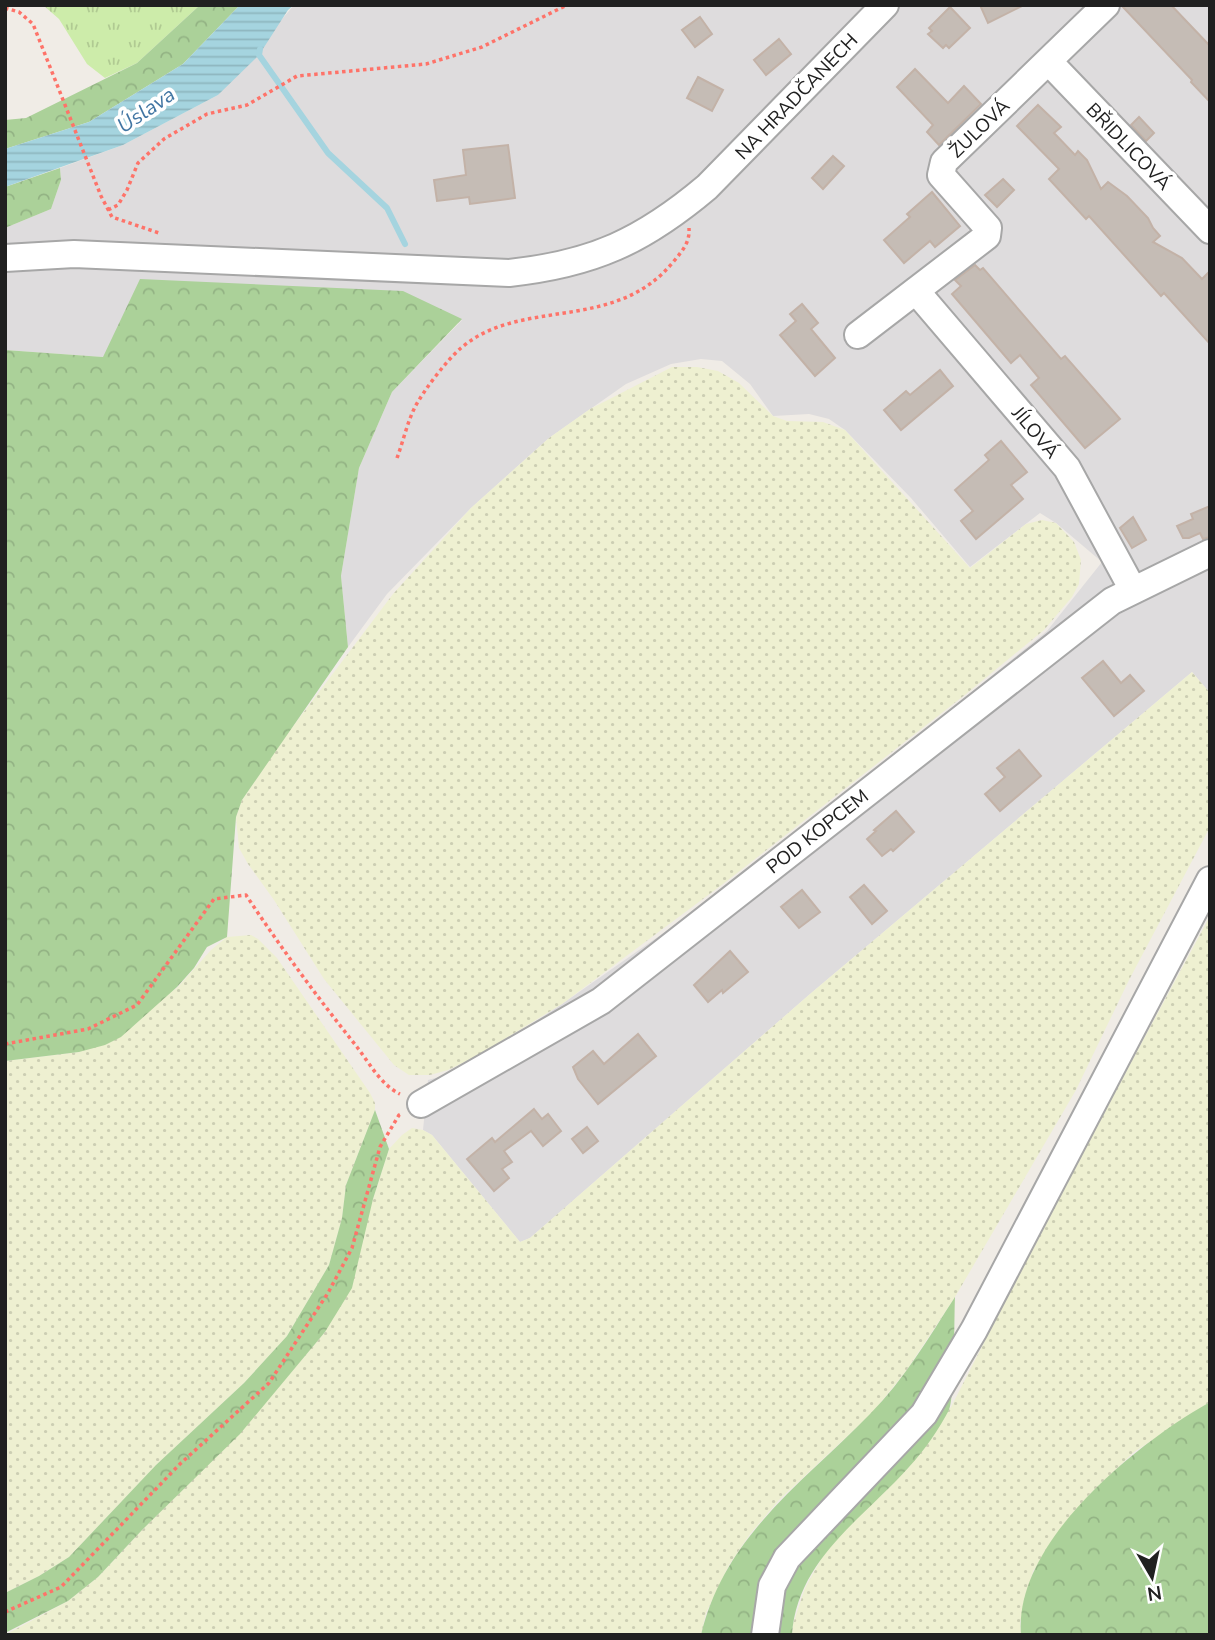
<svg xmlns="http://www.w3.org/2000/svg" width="1215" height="1640" font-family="'Nunito Sans',sans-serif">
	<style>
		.residential { fill: #dedcdd }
		.farmland { fill: url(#farmland-dots) }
		.grass { fill: url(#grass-tufts) }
		.forest { fill: url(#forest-crowns) }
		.water { fill: url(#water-rules) }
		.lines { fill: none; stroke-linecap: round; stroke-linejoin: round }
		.stream { stroke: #a5d4df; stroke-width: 6 }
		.building { fill: #c5bcb5; stroke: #c3b2a7; stroke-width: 2 }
		.minor-casing { stroke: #a7a7a7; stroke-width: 30 }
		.path { stroke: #fe7369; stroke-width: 3.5; stroke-dasharray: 3.5 3.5; stroke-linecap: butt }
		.minor { stroke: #fff; stroke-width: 26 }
		.labels { text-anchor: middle; stroke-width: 7; stroke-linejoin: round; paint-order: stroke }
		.street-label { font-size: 19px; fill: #202020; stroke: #fff }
		.water-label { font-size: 21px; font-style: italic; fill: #4276a3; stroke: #fff }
	</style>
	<defs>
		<pattern id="farmland-dots" width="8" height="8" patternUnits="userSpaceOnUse" patternTransform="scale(1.75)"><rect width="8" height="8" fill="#eef0d1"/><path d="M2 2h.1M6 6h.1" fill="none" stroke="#ccceb3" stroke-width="1.8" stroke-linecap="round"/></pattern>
		<pattern id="grass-tufts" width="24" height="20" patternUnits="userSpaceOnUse" patternTransform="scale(1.75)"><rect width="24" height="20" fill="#cdecaa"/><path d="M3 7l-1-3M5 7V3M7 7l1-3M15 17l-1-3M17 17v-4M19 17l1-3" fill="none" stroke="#b0ca92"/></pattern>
		<pattern id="forest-crowns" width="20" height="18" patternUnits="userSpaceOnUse" patternTransform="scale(1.75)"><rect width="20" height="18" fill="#abd199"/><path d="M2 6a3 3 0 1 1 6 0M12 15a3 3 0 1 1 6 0" fill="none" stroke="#93b384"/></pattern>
		<pattern id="water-rules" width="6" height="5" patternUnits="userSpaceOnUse" patternTransform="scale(1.75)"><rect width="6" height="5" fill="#a5d4df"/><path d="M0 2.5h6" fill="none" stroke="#8eb6bf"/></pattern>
	</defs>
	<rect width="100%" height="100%" fill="#f0ece6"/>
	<polygon class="residential" points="294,5 1210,5 1210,693 1192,672 810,994 530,1238 520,1242 432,1135 423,1130 428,1080 439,1077 477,1059 562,1004 736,882 1047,631 1102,562 1056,523 1040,513 970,567 911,498 845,430 829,419 809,414 773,416 750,384 722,361 701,359 671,364 626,384 549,438 471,508 387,594 348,647 341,576 359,468 392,392 462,320 103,357 5,350 5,228 51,209 61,180 60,168 123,145 218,95"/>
	<g class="farmland">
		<polygon points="672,367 697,367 718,371 739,383 773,416 787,421 823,422 845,430 970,568 1026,524 1042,520 1056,523 1074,542 1081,560 1079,584 1072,597 1044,630 966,694 723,884 562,1004 477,1056 448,1070 430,1075 409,1075 394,1065 324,979 274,900 248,864 239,848 236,817 242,800 285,737 393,594 471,508 549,438 590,409"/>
		<polygon points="1192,672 1210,693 1210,827 1129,980 1076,1090 955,1297 906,1371 872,1413 780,1499 750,1534 729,1565 706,1613 701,1635 5,1635 68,1601 98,1577 143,1529 239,1434 325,1332 373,1199 389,1149 402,1135 412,1128 423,1130 432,1135 520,1242 530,1238 810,994"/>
		<polygon points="1210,916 1210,1402 1134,1452 1089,1495 1033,1571 1020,1622 1021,1635 792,1635 793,1624 805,1588 824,1554 849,1525 909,1467 951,1407 1058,1198"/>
		<polygon points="251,935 258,939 277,958 370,1093 375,1103 375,1110 346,1185 342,1218 329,1265 287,1336 244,1383 156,1465 69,1557 39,1576 5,1593 5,1061 79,1052 177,988 211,950 227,937"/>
	</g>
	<polygon class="grass" points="43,5 200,5 137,63 105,78 87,64 59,19"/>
	<g class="forest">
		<polygon points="200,5 240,5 183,64 89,122 5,149 5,120 26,118 137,63"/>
		<polygon points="60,168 61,180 51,209 5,228 5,187"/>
		<polygon points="140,279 403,291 462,319 392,392 359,468 341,576 348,647 242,800 236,817 227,937 207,947 194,968 177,987 121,1037 105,1045 79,1052 5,1061 5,350 103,357"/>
		<polygon points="375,1110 389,1149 373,1199 352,1288 325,1332 240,1434 143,1529 98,1577 68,1601 5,1633 5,1593 39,1576 69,1557 156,1465 244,1383 287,1336 329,1265 342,1218 346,1185"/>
		<path d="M 955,1297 C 954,1317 955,1398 949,1410 C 939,1429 924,1451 909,1467 C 864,1518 797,1559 792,1635 L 701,1635 C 725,1535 803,1483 870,1414 C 904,1380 929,1337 955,1297 Z"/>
		<path d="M 1210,1402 L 1210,1635 L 1021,1635 C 1013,1542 1137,1443 1210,1402 Z"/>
	</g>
	<polygon class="water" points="240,5 294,5 288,10 259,55 218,95 123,145 5,187 5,149 89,122 183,64"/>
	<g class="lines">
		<polyline class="stream" points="260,49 259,55 328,153 387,208 405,244"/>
	</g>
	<g class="building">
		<polygon points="980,5 1024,5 988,23"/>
		<polygon points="1121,5 1171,5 1210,46 1210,102 1191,82 1192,80"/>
		<polygon points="950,7 970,28 949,48 946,45 943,48 928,34 932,31 929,28"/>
		<polygon points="700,17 712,34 695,47 682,30"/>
		<polygon points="779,39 791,54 766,75 754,60"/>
		<polygon points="915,69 948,103 964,86 981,104 939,145 927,132 933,125 897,87"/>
		<polygon points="698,77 723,90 712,111 687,98"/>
		<polygon points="1038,105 1061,127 1054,133 1075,155 1078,151 1087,160 1101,189 1108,182 1127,196 1148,218 1153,228 1160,236 1153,242 1182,258 1202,279 1210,271 1210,344 1164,293 1161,296 1089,216 1086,219 1049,179 1059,169 1017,126"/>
		<polygon points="1139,117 1154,133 1146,141 1131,125"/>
		<polygon points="508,145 515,198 470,204 469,197 437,201 434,180 466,175 463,150"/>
		<polygon points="833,156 844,166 823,189 812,178"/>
		<polygon points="1003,179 1014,190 997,207 985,195"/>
		<polygon points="932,192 960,226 935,247 930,241 904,263 884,240 910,217 907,214"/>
		<polygon points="975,265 980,270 983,268 1061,359 1065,356 1120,419 1085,448 1031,385 1039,378 1020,355 1011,363 952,294 961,286 955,280"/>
		<polygon points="802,304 818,323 811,329 835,358 815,376 780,335 796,321 790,314"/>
		<polygon points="940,370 953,386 901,430 884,410 906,391 910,395"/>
		<polygon points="1001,441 1027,472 1011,485 1023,499 976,539 961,521 973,511 955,490 989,460 985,455"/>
		<polygon points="1210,506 1210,537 1203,539 1200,533 1189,538 1183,538 1177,526 1193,519 1191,514"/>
		<polygon points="1133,517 1146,540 1132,548 1120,528"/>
		<polygon points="1103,661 1121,683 1130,675 1144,691 1114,716 1082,678"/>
		<polygon points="1019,750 1041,776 1000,811 985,794 1005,777 997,768"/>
		<polygon points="896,811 914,832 893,851 891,849 882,856 867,839 876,831 874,830"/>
		<polygon points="864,885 887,911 872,924 850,897"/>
		<polygon points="802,890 820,912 799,928 781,907"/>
		<polygon points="730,951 748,972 723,993 722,990 708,1002 694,985"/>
		<polygon points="638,1034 656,1056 598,1104 578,1079 573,1067 593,1051 604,1064"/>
		<polygon points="534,1109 542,1119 548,1114 561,1131 543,1146 531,1131 504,1151 512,1162 502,1169 509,1178 494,1191 467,1159 492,1138 495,1142"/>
		<polygon points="587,1127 598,1141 583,1153 572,1139"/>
	</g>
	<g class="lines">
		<g class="minor-casing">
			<g id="minor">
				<polyline points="1049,62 1210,230"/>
				<path d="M 5,258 L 74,254 L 509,273 C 593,264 643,241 707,187 L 885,5"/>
				<polyline points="916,291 1067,468 1133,590"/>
				<polyline points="858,335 987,236 988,228 941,175 944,162 1106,5"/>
				<polyline points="421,1104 601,1001 1112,601 1210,553"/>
				<polyline points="765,1635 772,1586 787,1558 924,1414 974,1330 1210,880"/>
			</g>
		</g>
		<g class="path">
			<polyline points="5,8 19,12 33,24 101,196 112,217 159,233"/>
			<polyline points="108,210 118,205 127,190 138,163 164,139 207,114 247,105 297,76 426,64 482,47 567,5"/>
			<path d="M 397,458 C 403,442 407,423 415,407 C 424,390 446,361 461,348 C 522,296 615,334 674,261 C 683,250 690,242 689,228"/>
			<path d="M 5,1044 L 88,1029 L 137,1005 L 214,899 L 246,895 C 281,948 318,998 357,1047 C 370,1064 381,1085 400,1094"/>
			<polyline points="5,1612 61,1587 180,1464 269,1383 328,1293 352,1248 380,1147 399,1115 403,1113"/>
		</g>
		<use href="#minor" class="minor"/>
	</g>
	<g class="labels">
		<g class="street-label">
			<text transform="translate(796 96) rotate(-46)" y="7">NA HRADČANECH</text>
			<text transform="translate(979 128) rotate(-44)" y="7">ŽULOVÁ</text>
			<text transform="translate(1129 146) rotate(46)" y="7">BŘIDLICOVÁ</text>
			<text transform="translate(1036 432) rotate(50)" y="7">JÍLOVÁ</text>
			<text transform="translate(817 831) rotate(-38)" y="7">POD KOPCEM</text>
		</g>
		<g class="water-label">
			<text transform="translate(146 110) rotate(-34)" y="7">Úslava</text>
		</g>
	</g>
	<rect width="1215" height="1640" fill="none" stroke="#202020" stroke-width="14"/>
	<g transform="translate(1152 1577) rotate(171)" stroke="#ffffff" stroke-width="5" paint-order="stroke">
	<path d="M0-5L12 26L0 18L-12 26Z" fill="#202020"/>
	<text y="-10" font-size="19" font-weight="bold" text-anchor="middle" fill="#202020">N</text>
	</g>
</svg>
